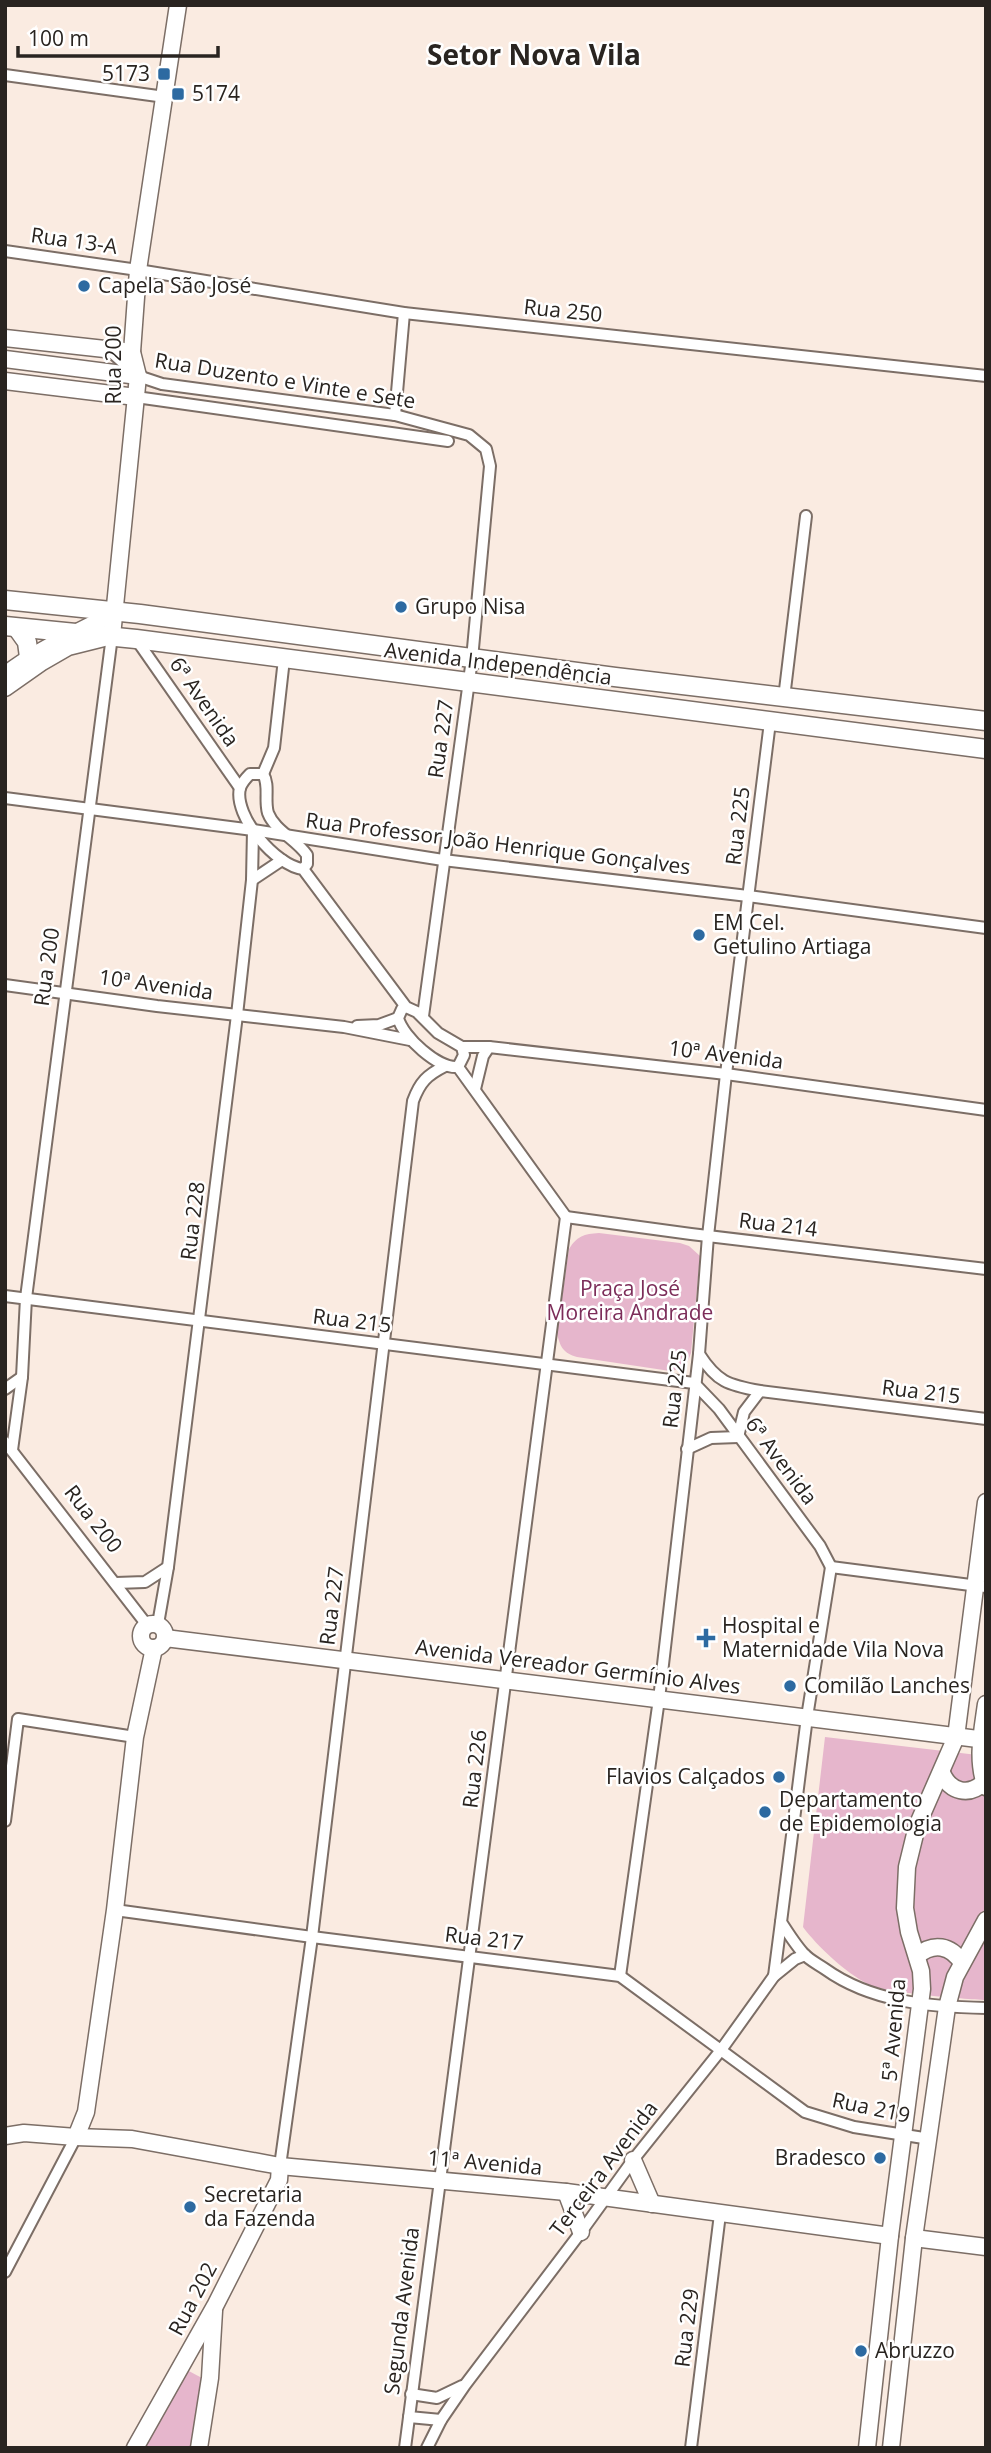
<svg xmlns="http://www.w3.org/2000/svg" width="991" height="2453" font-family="'Open Sans',sans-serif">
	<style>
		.green { fill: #e6b6cc }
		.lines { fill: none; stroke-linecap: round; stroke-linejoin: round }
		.street-casing { stroke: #7c6e66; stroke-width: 14 }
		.secondary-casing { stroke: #7c6e66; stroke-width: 19 }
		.primary-casing { stroke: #7c6e66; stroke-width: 21 }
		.street { stroke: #fff; stroke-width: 10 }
		.secondary { stroke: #fff; stroke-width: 16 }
		.primary { stroke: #fff; stroke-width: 18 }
		.poi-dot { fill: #2d6aa1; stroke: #fff; stroke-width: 2.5 }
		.labels { text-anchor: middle; stroke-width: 5; stroke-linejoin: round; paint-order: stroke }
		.poi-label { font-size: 21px; fill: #292420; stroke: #fff; text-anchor: start }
		.street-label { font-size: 21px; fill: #292420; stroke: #fff }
		.park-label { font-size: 21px; fill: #7c2d59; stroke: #fff }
		.district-label { font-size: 28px; font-weight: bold; fill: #292420; stroke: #fff }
	</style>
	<rect width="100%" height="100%" fill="#faebe1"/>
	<g class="green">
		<path d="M 599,1233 L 680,1243 L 689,1246 L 700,1256 L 691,1353 C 687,1365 683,1369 670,1371 L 577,1357 C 563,1353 560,1347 557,1333 L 569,1249 C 577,1236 584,1234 599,1233 Z"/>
		<path d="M 825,1737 L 986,1756 L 986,2000 C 964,1999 884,1993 868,1984 C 846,1973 817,1946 803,1927 Z"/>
		<polygon points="185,2369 202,2378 190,2448 141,2448"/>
	</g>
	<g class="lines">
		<g class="street-casing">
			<g id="street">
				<polyline points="5,75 165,97"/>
				<polyline points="5,251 138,270 404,313 986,376"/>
				<polyline points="109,350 138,376 162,384 395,415 469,435 486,449 490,466 472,659 423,1016"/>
				<polyline points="136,397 448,441"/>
				<polyline points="395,415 404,313"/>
				<polyline points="136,639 240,788"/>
				<polyline points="784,698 806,516"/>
				<path d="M 263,774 L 250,774 C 246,778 242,782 240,788 C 233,816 276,866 303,869 L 406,1007 L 417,1012 L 438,1033 L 462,1047 L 464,1055 L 458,1067 C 438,1069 403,1037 398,1018 L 402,1009 L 406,1007"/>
				<polyline points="263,774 274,748 284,659"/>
				<path d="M 263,774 C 270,785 264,800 268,813 C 275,831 296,839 307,855 L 307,864 L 303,869"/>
				<polyline points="5,798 253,830 443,860 748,896 986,928"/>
				<polyline points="252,880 282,860"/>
				<polyline points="5,985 157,1006 344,1027 410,1040"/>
				<polyline points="357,1026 379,1025 398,1018"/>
				<polyline points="462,1047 489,1047 726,1074 986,1110"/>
				<polyline points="458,1067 566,1217"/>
				<polyline points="475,1089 483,1056 489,1047"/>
				<polyline points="566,1217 691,1234 986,1269"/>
				<polyline points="5,1296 694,1383"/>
				<path d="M 699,1354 C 717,1382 728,1385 760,1391 L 986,1419"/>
				<polyline points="694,1383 719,1409 820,1546 831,1567"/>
				<polyline points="5,1389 22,1377"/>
				<polyline points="5,1442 147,1625"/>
				<polyline points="687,1449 711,1438 738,1437 744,1412 760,1391"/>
				<polyline points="12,1450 22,1377 26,1298 112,636"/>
				<path d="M 831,1567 L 807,1717 L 781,1922 C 788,1933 795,1944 803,1953 C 809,1960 818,1964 825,1969 C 871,2002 930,2007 986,2008"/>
				<polyline points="831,1567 986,1587"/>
				<polyline points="116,1583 145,1582 168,1567"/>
				<polyline points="158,1624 168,1567 237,1015 252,880 253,830"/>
				<polyline points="5,1821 18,1719 135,1737"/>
				<polyline points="115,1910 312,1937 620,1976 805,2112 854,2127 930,2139"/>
				<polyline points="620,1976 659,1699 699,1354 708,1236 726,1074 770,722"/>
				<polyline points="774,1976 781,1922"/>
				<path d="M 280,2166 L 312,1937 L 413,1101 C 420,1082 427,1075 445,1066"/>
				<polyline points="5,2272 76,2137"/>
				<polyline points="411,2394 437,2398 462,2386"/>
				<polyline points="409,2417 441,2420"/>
				<polyline points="405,2448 566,1217"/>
				<polyline points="427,2448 441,2420 465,2385 581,2232 633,2160 721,2050 774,1976 795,1959 805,1955"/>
				<polyline points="691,2448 720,2214"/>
			</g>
		</g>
		<g class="secondary-casing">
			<g id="secondary">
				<polyline points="5,338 132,352"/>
				<polyline points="5,359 138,376"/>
				<polyline points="5,381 136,397"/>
				<path d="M 5,675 C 40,648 78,633 116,612"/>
				<polyline points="5,688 42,662 68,647 112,636 138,376 132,352 138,270 178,5"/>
				<circle cx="153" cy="1636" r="12"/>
				<polyline points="165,1638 986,1740"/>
				<path d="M 986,1704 C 982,1733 976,1760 986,1787"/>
				<path d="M 942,1773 C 950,1792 969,1797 984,1782"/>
				<path d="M 917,1956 C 933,1942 951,1945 962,1963"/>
				<polyline points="5,2136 24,2133 76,2137 86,2112 115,1910 135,1737 154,1648"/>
				<polyline points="76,2137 132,2139 280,2166 566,2192 890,2236"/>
				<polyline points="633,2160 652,2204"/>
				<polyline points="566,2192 581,2232"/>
				<polyline points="914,2238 986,2247"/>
				<polyline points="135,2448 215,2306 279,2180 280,2166"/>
				<polyline points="199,2448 210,2378 214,2311"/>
				<polyline points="867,2448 890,2236 922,1989 921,1971 909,1932 905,1908 907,1867 917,1826 956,1737 986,1502"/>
				<polyline points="891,2448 914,2238 947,2007 955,1977 986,1920"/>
			</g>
		</g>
		<g class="primary-casing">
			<g id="primary">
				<polyline points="5,600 140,614 615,677 986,721"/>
				<polyline points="5,626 136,639 986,749"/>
				<polyline points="17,628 27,642 29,657"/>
			</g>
		</g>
		<use href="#street" class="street"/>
		<use href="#secondary" class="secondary"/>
		<use href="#primary" class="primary"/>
	</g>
	<g class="poi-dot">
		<rect x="157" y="67" width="14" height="14" rx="3.5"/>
		<rect x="171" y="87" width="14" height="14" rx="3.5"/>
		<circle cx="84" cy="286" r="7"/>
		<circle cx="401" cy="607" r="7"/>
		<circle cx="699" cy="935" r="7"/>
		<path d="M702.5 1627.5h7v7h7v7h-7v7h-7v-7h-7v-7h7z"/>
		<circle cx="790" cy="1686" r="7"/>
		<circle cx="779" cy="1777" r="7"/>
		<circle cx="765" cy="1812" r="7"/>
		<circle cx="880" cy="2158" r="7"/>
		<circle cx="190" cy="2207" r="7"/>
		<circle cx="861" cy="2351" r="7"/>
	</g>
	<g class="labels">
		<g class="poi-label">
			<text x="150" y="81" text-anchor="end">5173</text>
			<text x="192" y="101">5174</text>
			<text x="98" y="293">Capela São José</text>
			<text x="415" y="614">Grupo Nisa</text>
			<text x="713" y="930">EM Cel.<tspan x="713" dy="24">Getulino Artiaga</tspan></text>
			<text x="722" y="1633">Hospital e<tspan x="722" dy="24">Maternidade Vila Nova</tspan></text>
			<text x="804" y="1693">Comilão Lanches</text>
			<text x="765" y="1784" text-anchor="end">Flavios Calçados</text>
			<text x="779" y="1807">Departamento<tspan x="779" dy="24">de Epidemologia</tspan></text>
			<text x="866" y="2165" text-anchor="end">Bradesco</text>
			<text x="204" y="2202">Secretaria<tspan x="204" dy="24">da Fazenda</tspan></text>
			<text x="875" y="2358">Abruzzo</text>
		</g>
		<g class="street-label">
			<text transform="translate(74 241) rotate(8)" y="7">Rua 13-A</text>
			<text transform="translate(563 311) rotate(6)" y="7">Rua 250</text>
			<text transform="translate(114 365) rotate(-90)" y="7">Rua 200</text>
			<text transform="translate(285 381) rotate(9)" y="7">Rua Duzento e Vinte e Sete</text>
			<text transform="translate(498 664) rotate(7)" y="7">Avenida Independência</text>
			<text transform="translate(204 702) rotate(55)" y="7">6ª Avenida</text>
			<text transform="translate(441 739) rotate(-82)" y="7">Rua 227</text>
			<text transform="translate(738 826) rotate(-83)" y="7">Rua 225</text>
			<text transform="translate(498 844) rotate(7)" y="7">Rua Professor João Henrique Gonçalves</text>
			<text transform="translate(47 967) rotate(-82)" y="7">Rua 200</text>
			<text transform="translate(156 985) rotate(8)" y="7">10ª Avenida</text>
			<text transform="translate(726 1055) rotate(7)" y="7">10ª Avenida</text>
			<text transform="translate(193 1221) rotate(-83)" y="7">Rua 228</text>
			<text transform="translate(778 1225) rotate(7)" y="7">Rua 214</text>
			<text transform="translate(352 1321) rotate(7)" y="7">Rua 215</text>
			<text transform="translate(675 1389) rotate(-83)" y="7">Rua 225</text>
			<text transform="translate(921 1392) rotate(7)" y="7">Rua 215</text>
			<text transform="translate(781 1461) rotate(53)" y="7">6ª Avenida</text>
			<text transform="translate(93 1519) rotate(52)" y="7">Rua 200</text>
			<text transform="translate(332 1606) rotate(-83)" y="7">Rua 227</text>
			<text transform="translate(578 1667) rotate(7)" y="7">Avenida Vereador Germínio Alves</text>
			<text transform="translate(475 1769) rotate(-83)" y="7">Rua 226</text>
			<text transform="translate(484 1939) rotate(7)" y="7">Rua 217</text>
			<text transform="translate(894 2030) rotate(-85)" y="7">5ª Avenida</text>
			<text transform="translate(871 2108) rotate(12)" y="7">Rua 219</text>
			<text transform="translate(485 2163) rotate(5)" y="7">11ª Avenida</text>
			<text transform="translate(604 2169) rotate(-53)" y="7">Terceira Avenida</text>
			<text transform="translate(193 2299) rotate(-62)" y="7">Rua 202</text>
			<text transform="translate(402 2311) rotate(-83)" y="7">Segunda Avenida</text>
			<text transform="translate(687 2328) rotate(-83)" y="7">Rua 229</text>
		</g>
		<g class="park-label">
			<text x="630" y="1296">Praça José<tspan x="630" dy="24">Moreira Andrade</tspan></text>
		</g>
		<g class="district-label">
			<text x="534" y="65">Setor Nova Vila</text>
		</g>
	</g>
	<rect width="991" height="2453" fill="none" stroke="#292420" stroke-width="14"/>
	<path d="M18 46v10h200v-10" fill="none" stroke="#292420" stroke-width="3.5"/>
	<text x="28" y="46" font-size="21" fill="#292420" stroke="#ffffff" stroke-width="5" paint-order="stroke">100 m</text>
</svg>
